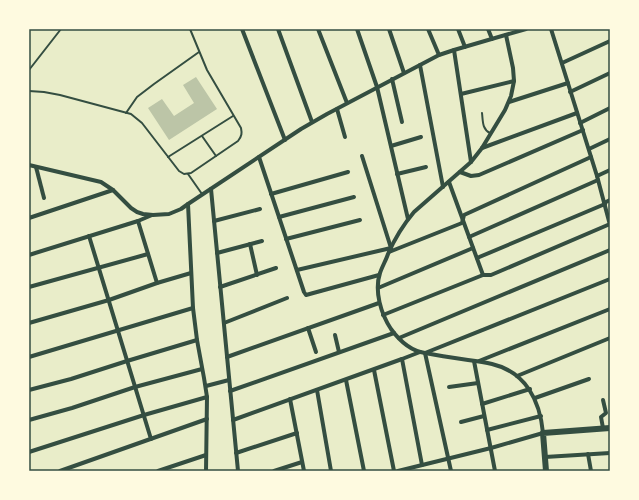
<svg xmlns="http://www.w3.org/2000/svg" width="639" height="500" font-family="Quicksand,sans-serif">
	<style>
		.building { fill: #bcc5a7 }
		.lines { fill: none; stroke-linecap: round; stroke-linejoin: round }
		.service { stroke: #344e41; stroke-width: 2 }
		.minor { stroke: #344e41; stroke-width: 4 }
		.secondary { stroke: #344e41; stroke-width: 6 }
		.neatline { fill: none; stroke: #344e41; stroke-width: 1.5 }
	</style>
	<rect width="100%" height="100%" fill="#e9edc9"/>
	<polygon class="building" points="196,77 217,109 169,140 148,108 162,99 174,116 194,103 183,85"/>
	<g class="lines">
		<g class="service">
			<polyline points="29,70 61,29"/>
			<path d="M 29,91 L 44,92 L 60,95 L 131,114 L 142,123 L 179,171 L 184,174 L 191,173 L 238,141 C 242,136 242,133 241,128 L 207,70 L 190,29"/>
			<polyline points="126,113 137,97 154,84 199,52"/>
			<path d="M 482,113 C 483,121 482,129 490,133"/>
			<polyline points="202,136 216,156"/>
			<polyline points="168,157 233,116"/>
			<polyline points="188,174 202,194"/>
		</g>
		<g class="minor">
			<polyline points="242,29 285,140"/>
			<polyline points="278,29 312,122"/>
			<polyline points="318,29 347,103"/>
			<polyline points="357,29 377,87 408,219"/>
			<polyline points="389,29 404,73"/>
			<polyline points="428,29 439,55"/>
			<polyline points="458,29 465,47"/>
			<polyline points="488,29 492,39"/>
			<polyline points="551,29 597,176 610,225"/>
			<polyline points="454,50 471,162"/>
			<polyline points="562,63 610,41"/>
			<polyline points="420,65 443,187"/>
			<polyline points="392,79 402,122"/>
			<polyline points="570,92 610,73"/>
			<polyline points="461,94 514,81"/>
			<polyline points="509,102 568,83"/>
			<polyline points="337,109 345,137"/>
			<polyline points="580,123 610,108"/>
			<polyline points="391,146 421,137"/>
			<polyline points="482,148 577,113"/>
			<polyline points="589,149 610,139"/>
			<polyline points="259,157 304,292 306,295 379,275"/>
			<polyline points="29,165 101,182 113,190 131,208 137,212 143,214 153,215 169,214 181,209 188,204 301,129 327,114 420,65 439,55 454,50 526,29"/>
			<polyline points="36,167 44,198"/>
			<polyline points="460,172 471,176 479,175 583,130"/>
			<polyline points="397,174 426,167"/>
			<polyline points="597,176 610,170"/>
			<polyline points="449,182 483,275"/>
			<polyline points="211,189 238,471"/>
			<polyline points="271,194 348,172"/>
			<polyline points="604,203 610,200"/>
			<polyline points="188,204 193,308 197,340 204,378 207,397 206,471"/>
			<polyline points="279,217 354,197"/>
			<polyline points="29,218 113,190"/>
			<polyline points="138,221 157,283"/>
			<polyline points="214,221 260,209"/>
			<polyline points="89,236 151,439"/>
			<polyline points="469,237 598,180"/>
			<polyline points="286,239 360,220"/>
			<polyline points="250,244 257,275"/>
			<polyline points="389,252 462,223 464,215 591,157"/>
			<polyline points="217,253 262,241"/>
			<polyline points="29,255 138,221 152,215"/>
			<polyline points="477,258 605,204"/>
			<polyline points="297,270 391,248 362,156"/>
			<polyline points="29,287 148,254"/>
			<polyline points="220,287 276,268"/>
			<polyline points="378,288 473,248"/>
			<polyline points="383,315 483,275 491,275 610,224"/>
			<polyline points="29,323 109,300 157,283 191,273"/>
			<polyline points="224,323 287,298"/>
			<polyline points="308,328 316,352"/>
			<polyline points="335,335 339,352"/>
			<polyline points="399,338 610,250"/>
			<polyline points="29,357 193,308"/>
			<polyline points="227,357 379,303"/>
			<polyline points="402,359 422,465"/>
			<polyline points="474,361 495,471"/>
			<polyline points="479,361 610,309"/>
			<polyline points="374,370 394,471"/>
			<polyline points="517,376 610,338"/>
			<polyline points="346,380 364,471"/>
			<polyline points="206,386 229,380"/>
			<polyline points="449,387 478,383"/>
			<polyline points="29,390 71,379 127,361 197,340"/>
			<polyline points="317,390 331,471"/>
			<polyline points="230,391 394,333"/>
			<polyline points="535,398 589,379"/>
			<polyline points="290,399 304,471"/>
			<polyline points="603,400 606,413 601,417 603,428"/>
			<polyline points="482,404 530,389"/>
			<polyline points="29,420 72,408 135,387 202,369"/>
			<polyline points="233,420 402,359 420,352"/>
			<polyline points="461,422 484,416"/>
			<polyline points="487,430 541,416"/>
			<polyline points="29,452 144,415 207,397"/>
			<polyline points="236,453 297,433"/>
			<polyline points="588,454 591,471"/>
			<polyline points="545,457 610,453"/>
			<polyline points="60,471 207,419"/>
			<polyline points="158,471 206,455"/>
			<polyline points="274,471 302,462"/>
			<path d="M 398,471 L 491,448 L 543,433 C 540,401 526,372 492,364 C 484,362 476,361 468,360 C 454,358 440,356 425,353 C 411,351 399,340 391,329 C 381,314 374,291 380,273 C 382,267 386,260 388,254 C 395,238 403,225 414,212 L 471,162 L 482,148 L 505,110 L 511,96 L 514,81 L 513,68 L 506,35"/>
			<polyline points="451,471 425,353 610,279"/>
		</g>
		<polyline class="secondary" points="546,471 543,433 610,428"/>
	</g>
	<rect width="639" height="500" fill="none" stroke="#fefae0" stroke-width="60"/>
	<rect x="30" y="30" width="579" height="440" class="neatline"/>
</svg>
